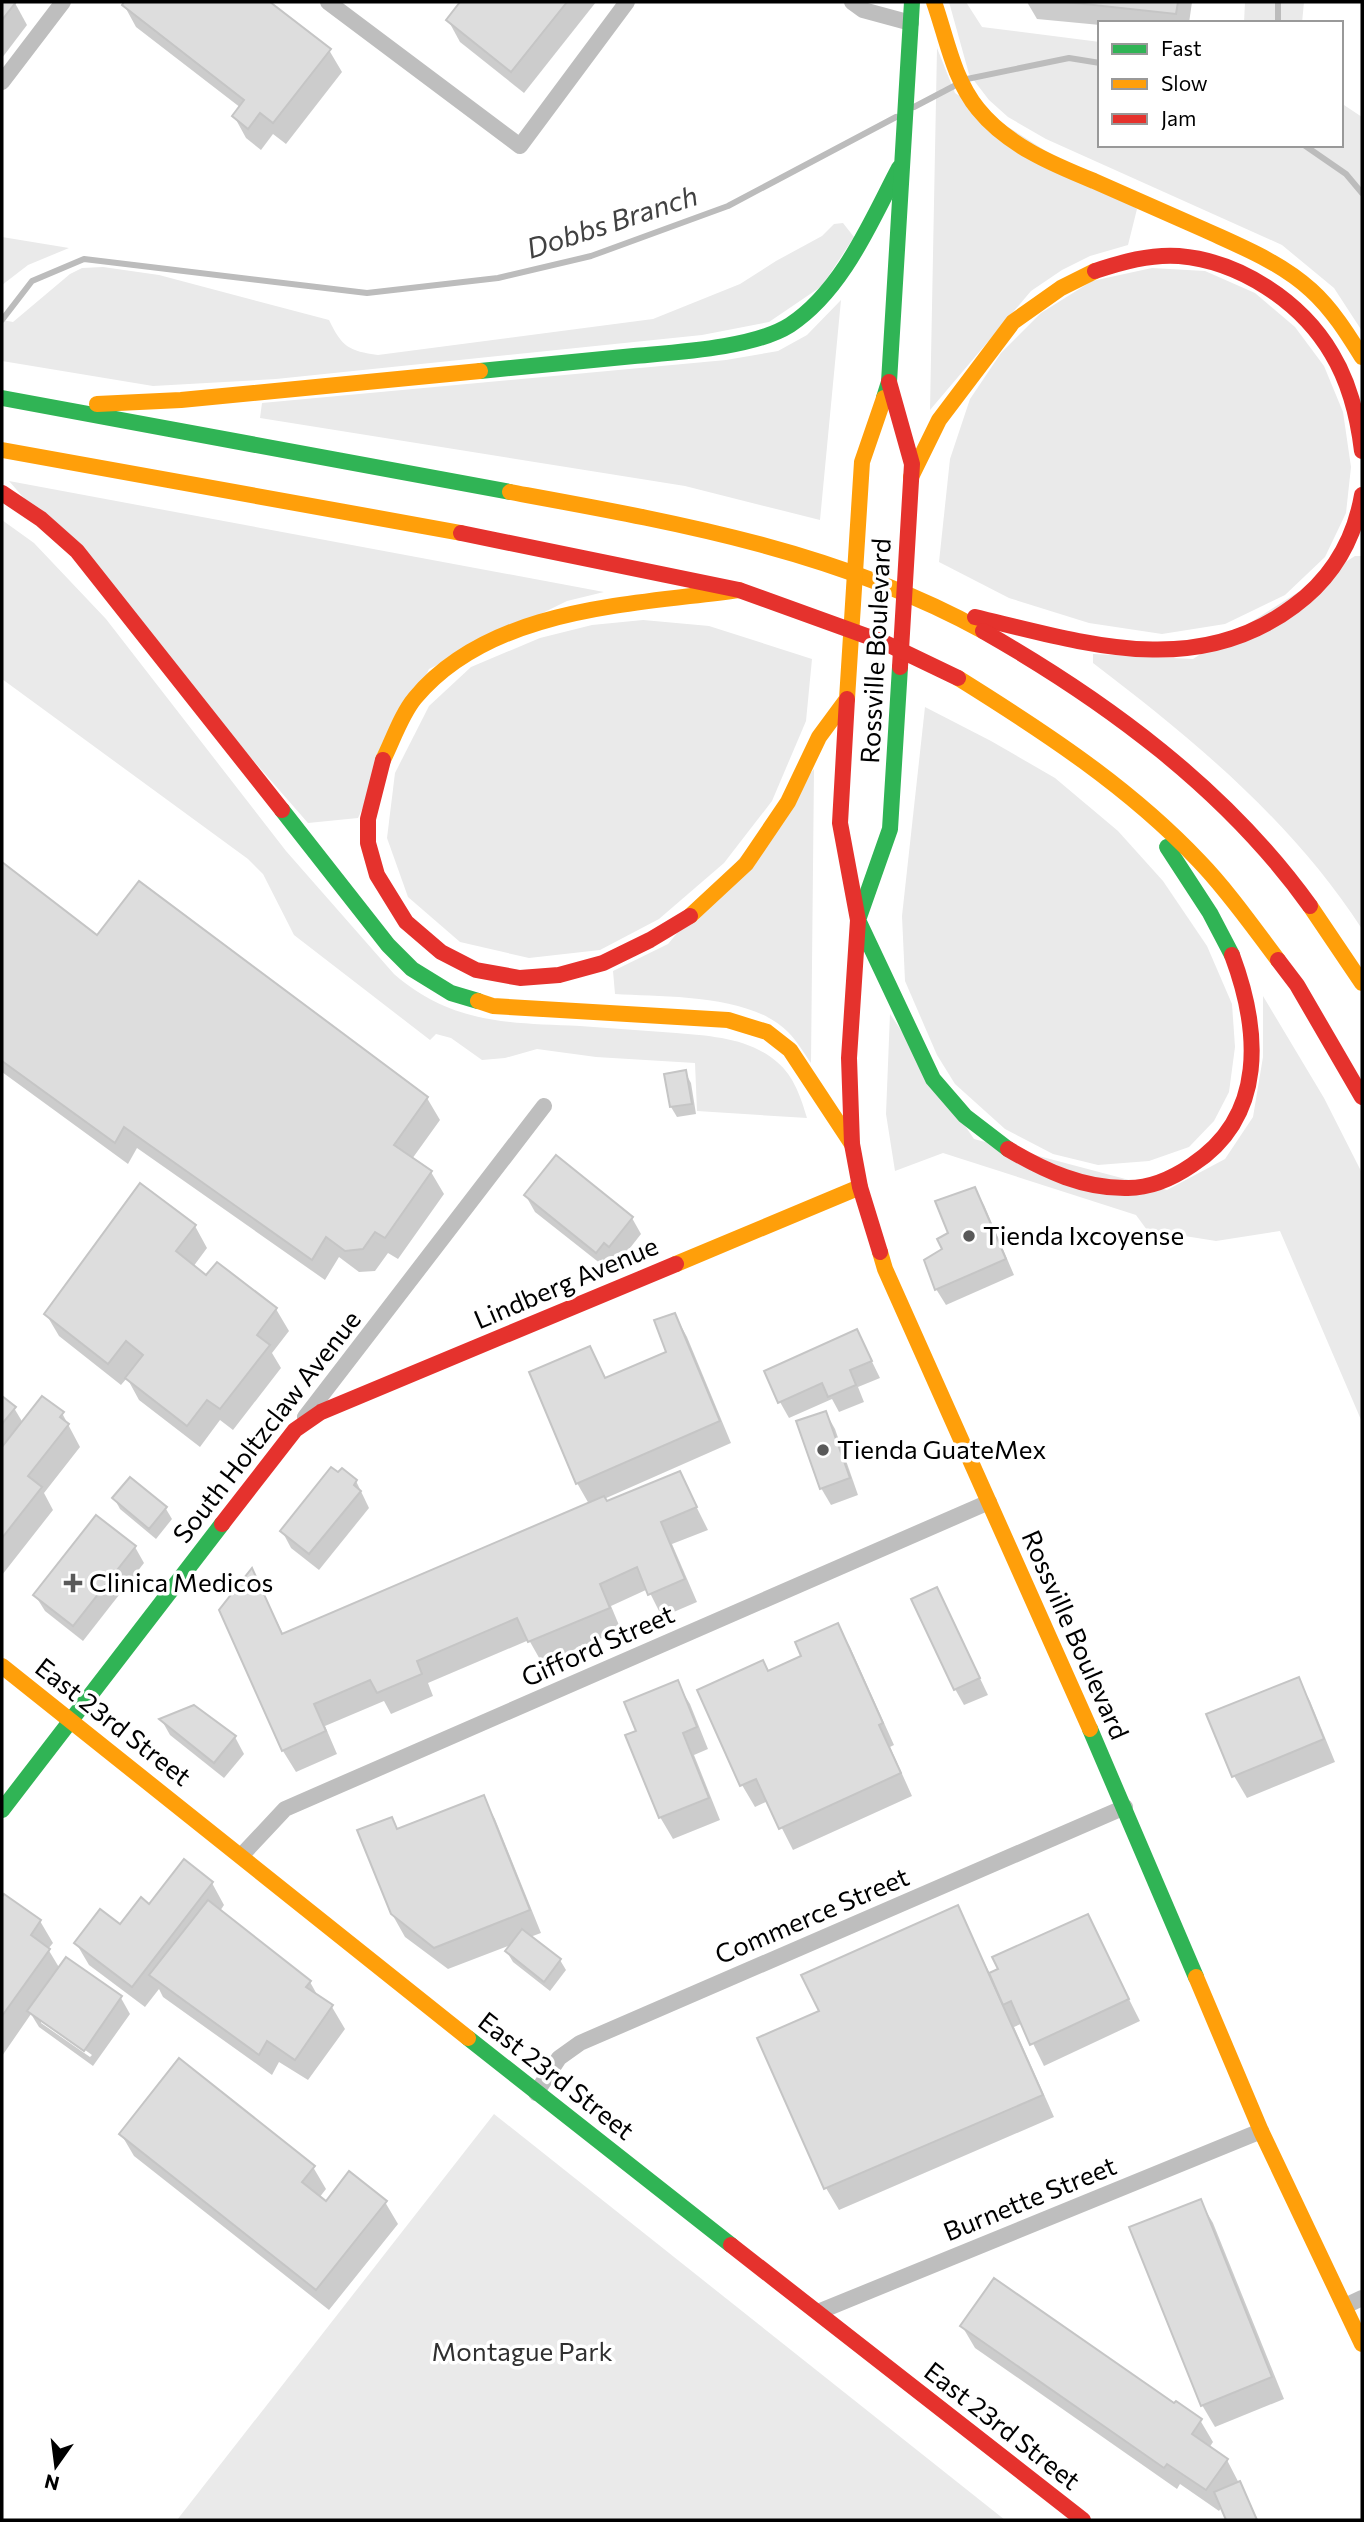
<svg xmlns="http://www.w3.org/2000/svg" width="1364" height="2522" font-family="Commissioner,sans-serif">
	<style>
		.green { fill: #eaeaea }
		.shadow { fill: #0003; fill-rule: evenodd }
		.lines { fill: none; stroke-linecap: round; stroke-linejoin: round }
		.stream { stroke: #bcbcbc; stroke-width: 6 }
		.building { fill: #ddd; stroke: #c5c5c5; stroke-width: 2 }
		.street { stroke: #bebebe; stroke-width: 16 }
		.fast { stroke: #30b455; stroke-width: 16 }
		.slow { stroke: #ff9f0a; stroke-width: 16 }
		.jam { stroke: #e5322d; stroke-width: 16 }
		.poi-dot { fill: #595959; stroke: #fff; stroke-width: 2.5 }
		.labels { text-anchor: middle; stroke-width: 7; stroke-linejoin: round; paint-order: stroke }
		.street-label { font-size: 26px; fill: #000; stroke: #fff }
		.poi-label { font-size: 26px; fill: #000; stroke: #fff; text-anchor: start }
		.park-label { font-size: 26px; fill: #303030; stroke: #fff }
		.water-label { font-size: 28px; font-style: italic; fill: #414141; stroke: #fff }
	</style>
	<rect width="100%" height="100%" fill="#fff"/>
	<g class="green">
		<polygon points="949,2 966,2 982,27 1100,42 1100,145 1341,145 1341,103 1362,117 1362,331 1334,288 1282,245 1046,139 1008,117 989,100 969,74"/>
		<polygon points="1245,2 1304,2 1302,23 1244,23"/>
		<polygon points="937,48 955,93 1137,209 1128,245 1090,256 1062,270 1031,291 930,410"/>
		<path d="M 843,223 L 854,237 L 822,286 L 769,322 L 702,335 L 276,379 L 153,386 L 2,361 L 2,320 L 13,322 L 70,274 L 82,268 L 103,267 L 159,275 L 329,320 C 342,347 349,351 378,355 L 653,319 L 740,284 L 776,261 L 822,236 L 834,224 Z"/>
		<polygon points="2,237 69,248 28,265 2,285"/>
		<polygon points="1152,268 1205,271 1255,293 1295,327 1324,366 1343,412 1351,467 1346,513 1325,557 1285,595 1225,624 1162,634 1089,623 1009,598 939,562 950,459 970,399 1001,353 1041,313 1092,281"/>
		<polygon points="841,300 820,520 685,486 260,418 262,403 726,360 778,351 807,335"/>
		<polygon points="9,481 604,592 567,601 429,669 358,818 308,823"/>
		<path d="M 2,520 L 34,543 L 106,619 L 286,851 L 394,974 C 452,1024 508,1023 580,1026 C 612,1028 644,1031 676,1033 C 712,1036 749,1038 777,1062 C 794,1076 801,1098 807,1118 L 697,1111 L 695,1063 L 596,1057 L 537,1049 L 505,1058 L 482,1060 L 451,1038 L 436,1034 L 430,1040 L 294,935 L 263,874 L 248,859 L 2,679 Z"/>
		<path d="M 1355,556 L 1362,556 L 1362,929 C 1292,821 1194,740 1093,663 L 1093,654 L 1193,659 Z"/>
		<polygon points="643,620 709,626 812,659 806,721 772,801 724,863 659,919 600,950 529,958 460,942 408,897 387,838 395,773 429,706 471,667 540,638 592,625"/>
		<polygon points="925,707 991,741 1055,778 1118,831 1163,881 1207,946 1232,1004 1235,1047 1229,1092 1214,1121 1189,1147 1149,1161 1098,1165 1053,1154 1005,1129 955,1084 937,1055 905,981 902,916"/>
		<path d="M 814,769 L 811,1063 C 804,1053 797,1041 788,1032 C 751,994 665,997 615,994 L 613,971 L 668,944 Z"/>
		<polygon points="1263,996 1324,1098 1362,1173 1362,1422 1280,1231 1216,1241 1147,1230 1136,1215 943,1153 895,1171 886,1114 890,1014 974,1139 1167,1190 1225,1159 1253,1117 1263,1057"/>
		<polygon points="494,2114 1005,2520 177,2520"/>
	</g>
	<g class="shadow">
		<polygon points="2,2 15,3 27,25 2,58"/>
		<polygon points="126,2 267,2 329,50 342,72 286,144 273,134 261,150 246,138 234,116 241,108 136,27 124,5"/>
		<polygon points="463,2 596,2 524,93 460,42 448,20"/>
		<polygon points="1027,2 1192,2 1189,23 1100,23 1100,25 1037,19"/>
		<polygon points="2,864 97,937 427,1098 440,1120 412,1159 431,1172 444,1194 398,1259 388,1253 375,1271 359,1272 339,1257 325,1280 137,1148 128,1164 2,1072"/>
		<polygon points="685,1072 691,1083 696,1114 677,1117 671,1107"/>
		<polygon points="975,1189 984,1205 1014,1275 946,1305 936,1289 944,1250"/>
		<polygon points="526,1196 632,1218 641,1234 619,1262 614,1258 606,1268 535,1212"/>
		<polygon points="195,1226 207,1248 193,1267 207,1278 276,1309 289,1331 272,1353 281,1368 233,1430 220,1420 200,1447 139,1400 127,1378 121,1385 59,1336 46,1314"/>
		<polygon points="675,1315 687,1337 731,1443 604,1499 607,1504 680,1474 708,1530 672,1544 697,1602 662,1617 648,1589 611,1606 621,1630 542,1663 529,1640 428,1683 433,1696 391,1714 384,1701 325,1726 337,1754 296,1772 283,1751 221,1610 252,1571 284,1636 589,1504 577,1483 590,1348 607,1380 669,1353"/>
		<polygon points="857,1331 880,1378 858,1387 864,1402 839,1412 832,1399 789,1418 780,1402"/>
		<polygon points="2,1398 14,1408 23,1423 62,1413 80,1447 44,1493 53,1510 2,1575"/>
		<polygon points="826,1413 835,1429 858,1495 831,1505 821,1488"/>
		<polygon points="130,1479 166,1509 172,1519 156,1539 120,1509 114,1498"/>
		<polygon points="356,1481 369,1508 319,1570 291,1548 282,1531"/>
		<polygon points="135,1547 144,1563 83,1641 45,1611 35,1595"/>
		<polygon points="937,1589 988,1695 964,1705 955,1689"/>
		<polygon points="837,1625 850,1647 894,1745 890,1747 912,1796 793,1850 768,1801 755,1807 742,1785 699,1691 768,1672 804,1657"/>
		<polygon points="1298,1679 1310,1701 1335,1762 1247,1798 1234,1776 1209,1715"/>
		<polygon points="677,1683 690,1704 708,1749 694,1755 720,1820 673,1839 660,1817 638,1732"/>
		<polygon points="194,1707 235,1737 244,1754 224,1778 170,1735 161,1719"/>
		<polygon points="483,1797 495,1819 541,1933 530,1937 560,1960 566,1970 550,1991 513,1962 507,1952 513,1944 448,1969 405,1937 392,1914 398,1831"/>
		<polygon points="212,1883 224,1905 220,1911 310,1982 319,1998 332,2007 345,2029 308,2080 279,2062 272,2075 163,1997 159,1989 145,2007 89,1965 76,1943 120,1927 150,1906"/>
		<path d="M 5,1896 L 40,1921 L 53,1943 L 48,1949 L 60,1969 L 67,1959 L 121,1998 L 130,2014 L 93,2066 L 39,2027 L 31,2014 L 2,2056 L 2,1900 ZM 41,2018 L 92,2055 L 90,2057 L 41,2023 Z"/>
		<polygon points="957,1907 990,1974 1087,1916 1140,2021 1044,2066 1023,2023 1014,2027 1054,2117 839,2210 826,2188 821,2011"/>
		<polygon points="121,2134 313,2167 326,2189 319,2198 326,2203 385,2202 398,2224 329,2310 134,2156"/>
		<polygon points="1200,2201 1213,2223 1284,2399 1215,2427 1202,2405"/>
		<polygon points="962,2326 1174,2406 1200,2420 1213,2442 1209,2448 1227,2460 1258,2520 1228,2520 1222,2507 1219,2511 1180,2484 1177,2489 975,2348"/>
	</g>
	<g class="lines">
		<g class="stream">
			<polyline points="1278,2 1278,23"/>
			<polyline points="967,79 1069,58 1100,63"/>
			<polyline points="914,107 954,86"/>
			<polyline points="1304,145 1346,174 1362,193"/>
			<polyline points="2,320 32,281 84,259 367,293 498,278 591,256 728,206 896,117"/>
		</g>
	</g>
	<g class="building">
		<polygon points="2,2 16,2 2,20"/>
		<polygon points="124,2 270,2 331,49 273,123 260,113 248,129 232,116 244,100 122,5"/>
		<polygon points="460,2 567,2 511,72 446,20"/>
		<polygon points="1066,2 1178,2 1176,14"/>
		<polygon points="2,862 97,935 139,881 428,1097 394,1145 432,1171 385,1238 375,1232 363,1249 345,1251 326,1237 312,1260 124,1127 115,1143 2,1061"/>
		<polygon points="686,1070 692,1104 670,1107 664,1074"/>
		<polygon points="556,1155 633,1217 609,1247 604,1243 596,1253 524,1195"/>
		<polygon points="140,1183 196,1225 176,1251 206,1275 217,1262 277,1308 257,1335 270,1345 220,1409 207,1400 187,1426 125,1378 143,1355 126,1341 108,1364 44,1314"/>
		<polygon points="975,1187 1006,1259 935,1290 924,1260 942,1249 937,1239 948,1233 935,1201"/>
		<polygon points="675,1313 720,1421 576,1484 529,1372 590,1346 605,1378 666,1352 654,1320"/>
		<polygon points="857,1329 872,1361 850,1370 856,1385 828,1397 822,1383 778,1403 764,1371"/>
		<polygon points="2,1396 16,1407 2,1424"/>
		<polygon points="42,1396 64,1412 60,1417 69,1424 28,1476 42,1487 2,1538 2,1447"/>
		<polygon points="826,1411 850,1478 820,1489 796,1421"/>
		<polygon points="331,1467 338,1472 342,1468 357,1480 354,1485 361,1491 309,1554 280,1531"/>
		<polygon points="680,1471 697,1507 661,1522 685,1579 648,1595 637,1567 600,1584 610,1608 528,1642 517,1618 417,1661 422,1674 377,1693 370,1680 314,1704 326,1731 282,1751 219,1610 252,1568 282,1634 604,1496 607,1501"/>
		<polygon points="130,1477 167,1507 149,1529 112,1498"/>
		<polygon points="96,1515 136,1546 73,1626 33,1595"/>
		<polygon points="937,1587 980,1678 954,1690 911,1599"/>
		<polygon points="838,1623 883,1723 879,1725 901,1773 779,1829 756,1779 740,1786 697,1690 763,1660 768,1671 801,1656 795,1642"/>
		<polygon points="1299,1677 1324,1739 1232,1777 1206,1714"/>
		<polygon points="678,1680 697,1727 683,1733 709,1798 659,1818 625,1735 636,1731 624,1702"/>
		<polygon points="194,1705 236,1736 214,1763 159,1719"/>
		<polygon points="484,1795 530,1910 434,1948 391,1914 357,1830 392,1817 397,1829"/>
		<polygon points="184,1859 213,1882 132,1987 74,1943 100,1909 120,1924 141,1897 149,1904"/>
		<polygon points="4,1894 41,1920 31,1935 50,1949 2,2016 2,1897"/>
		<polygon points="208,1900 311,1981 306,1987 333,2005 295,2060 267,2041 259,2055 149,1975"/>
		<polygon points="958,1905 1043,2095 824,2189 757,2038 819,2011 801,1975"/>
		<polygon points="1088,1914 1129,1999 1030,2045 1011,2001 1003,2005 989,1973 998,1969 992,1957"/>
		<polygon points="522,1929 561,1959 544,1982 505,1951"/>
		<polygon points="66,1957 122,1996 84,2051 27,2011"/>
		<polygon points="179,2058 315,2166 302,2182 326,2201 349,2171 387,2201 316,2290 119,2134"/>
		<polygon points="1201,2199 1272,2377 1201,2406 1129,2227"/>
		<polygon points="994,2278 1174,2403 1176,2401 1202,2419 1192,2434 1228,2459 1206,2490 1167,2464 1164,2468 960,2326"/>
		<polygon points="1240,2481 1257,2520 1226,2520 1214,2492"/>
	</g>
	<g class="lines">
		<g class="street">
			<polyline points="328,2 520,146 627,2"/>
			<polyline points="852,2 863,10 911,23"/>
			<polyline points="2,82 63,2"/>
			<polyline points="305,1417 544,1106"/>
			<polyline points="241,1856 285,1809 989,1502"/>
			<polyline points="536,2093 559,2058 580,2043 1125,1807"/>
			<polyline points="1345,2306 1362,2298"/>
			<polyline points="818,2312 1261,2131"/>
		</g>
		<g class="fast">
			<path d="M 480,371 C 531,366 583,361 634,356 C 678,352 754,348 790,325 C 843,290 871,221 899,168"/>
			<polyline points="2,398 510,492"/>
			<polyline points="884,398 889,382 912,2"/>
			<polyline points="900,667 890,829 858,920 933,1079 965,1116 1008,1149"/>
			<polyline points="282,810 388,945 412,969 451,993 478,1001"/>
			<polyline points="1167,847 1210,913 1232,955"/>
			<polyline points="1090,1729 1196,1977"/>
			<polyline points="2,1810 222,1524"/>
			<polyline points="468,2038 731,2245"/>
		</g>
		<g class="slow">
			<path d="M 934,2 C 947,39 953,78 978,109 C 1007,145 1052,164 1094,181 C 1131,197 1168,214 1205,230 C 1242,247 1280,262 1311,290 C 1332,309 1347,333 1362,357"/>
			<polyline points="97,404 181,400 480,371"/>
			<polyline points="2,450 461,533"/>
			<polyline points="911,477 939,420 1013,322 1061,288 1095,271"/>
			<path d="M 510,492 C 673,522 836,550 983,631"/>
			<path d="M 958,678 C 1043,731 1129,787 1199,861 C 1228,891 1253,927 1278,960"/>
			<path d="M 383,760 C 393,740 401,715 415,698 C 491,607 631,605 739,590"/>
			<polyline points="1310,906 1362,983"/>
			<polyline points="690,916 746,864 788,802 819,737 847,699 862,462 884,398"/>
			<polyline points="478,1001 493,1006 728,1020 767,1032 790,1050 852,1144"/>
			<polyline points="880,1252 885,1269 1090,1729"/>
			<polyline points="676,1264 860,1187"/>
			<polyline points="2,1666 468,2038"/>
			<polyline points="1196,1977 1261,2131 1362,2344"/>
		</g>
		<g class="jam">
			<path d="M 1095,271 C 1122,262 1150,254 1179,256 C 1239,261 1301,301 1332,354 C 1349,382 1358,418 1362,451"/>
			<polyline points="889,382 912,464 900,667"/>
			<polyline points="2,493 41,519 77,551 282,810"/>
			<polyline points="461,533 739,590 883,642 958,678"/>
			<path d="M 975,617 C 1084,643 1196,680 1294,606 C 1332,578 1354,541 1362,495"/>
			<path d="M 983,631 C 1106,701 1226,789 1310,906"/>
			<polyline points="847,699 840,823 858,920 849,1058 852,1144 860,1187 880,1252"/>
			<polyline points="383,760 368,819 368,843 377,875 406,922 441,952 476,970 520,978 559,975 603,963 650,940 690,916"/>
			<polyline points="1278,960 1297,985 1362,1097"/>
			<path d="M 1008,1149 C 1045,1171 1084,1189 1128,1188 C 1151,1188 1173,1178 1192,1165 C 1267,1116 1260,1030 1232,955"/>
			<polyline points="222,1524 295,1430 321,1412 676,1264"/>
			<polyline points="731,2245 1083,2520"/>
		</g>
	</g>
	<g class="poi-dot">
		<circle cx="969" cy="1236" r="7"/>
		<circle cx="823" cy="1450" r="7"/>
		<path d="M69.5 1572.5h7v7h7v7h-7v7h-7v-7h-7v-7h7z"/>
	</g>
	<g class="labels">
		<g class="street-label">
			<text transform="translate(876 651) rotate(-87)" y="9">Rossville Boulevard</text>
			<text transform="translate(566 1283) rotate(-23)" y="9">Lindberg Avenue</text>
			<text transform="translate(267 1427) rotate(-52)" y="9">South Holtzclaw Avenue</text>
			<text transform="translate(1075 1635) rotate(66)" y="9">Rossville Boulevard</text>
			<text transform="translate(598 1646) rotate(-24)" y="9">Gifford Street</text>
			<text transform="translate(113 1722) rotate(38)" y="9">East 23rd Street</text>
			<text transform="translate(812 1916) rotate(-23)" y="9">Commerce Street</text>
			<text transform="translate(556 2076) rotate(38)" y="9">East 23rd Street</text>
			<text transform="translate(1030 2199) rotate(-22)" y="9">Burnette Street</text>
			<text transform="translate(1002 2426) rotate(38)" y="9">East 23rd Street</text>
		</g>
		<g class="poi-label">
			<text x="983" y="1245">Tienda Ixcoyense</text>
			<text x="837" y="1459">Tienda GuateMex</text>
			<text x="89" y="1592">Clinica Medicos</text>
		</g>
		<g class="park-label">
			<text x="522" y="2361">Montague Park</text>
		</g>
		<g class="water-label">
			<text transform="translate(612 222) rotate(-18)" y="10">Dobbs Branch</text>
		</g>
	</g>
	<rect width="1364" height="2522" fill="none" stroke="#000000" stroke-width="7"/>
	<rect x="1098" y="21" width="245" height="126" fill="#ffffff" stroke="#999999" stroke-width="2"/>
	<rect x="1112" y="44" width="35" height="10" fill="#30b455" stroke="#999999" stroke-width="2"/>
	<text x="1161" y="56" font-size="21" fill="#000000">Fast</text>
	<rect x="1112" y="79" width="35" height="10" fill="#ff9f0a" stroke="#999999" stroke-width="2"/>
	<text x="1161" y="91" font-size="21" fill="#000000">Slow</text>
	<rect x="1112" y="114" width="35" height="10" fill="#e5322d" stroke="#999999" stroke-width="2"/>
	<text x="1161" y="126" font-size="21" fill="#000000">Jam</text>
	<g transform="translate(56 2466) rotate(194)" stroke="#ffffff" stroke-width="5" paint-order="stroke">
	<path d="M0-5L12 26L0 18L-12 26Z" fill="#000000"/>
	<text y="-10" font-size="19" font-weight="bold" text-anchor="middle" fill="#000000">N</text>
	</g>
</svg>
